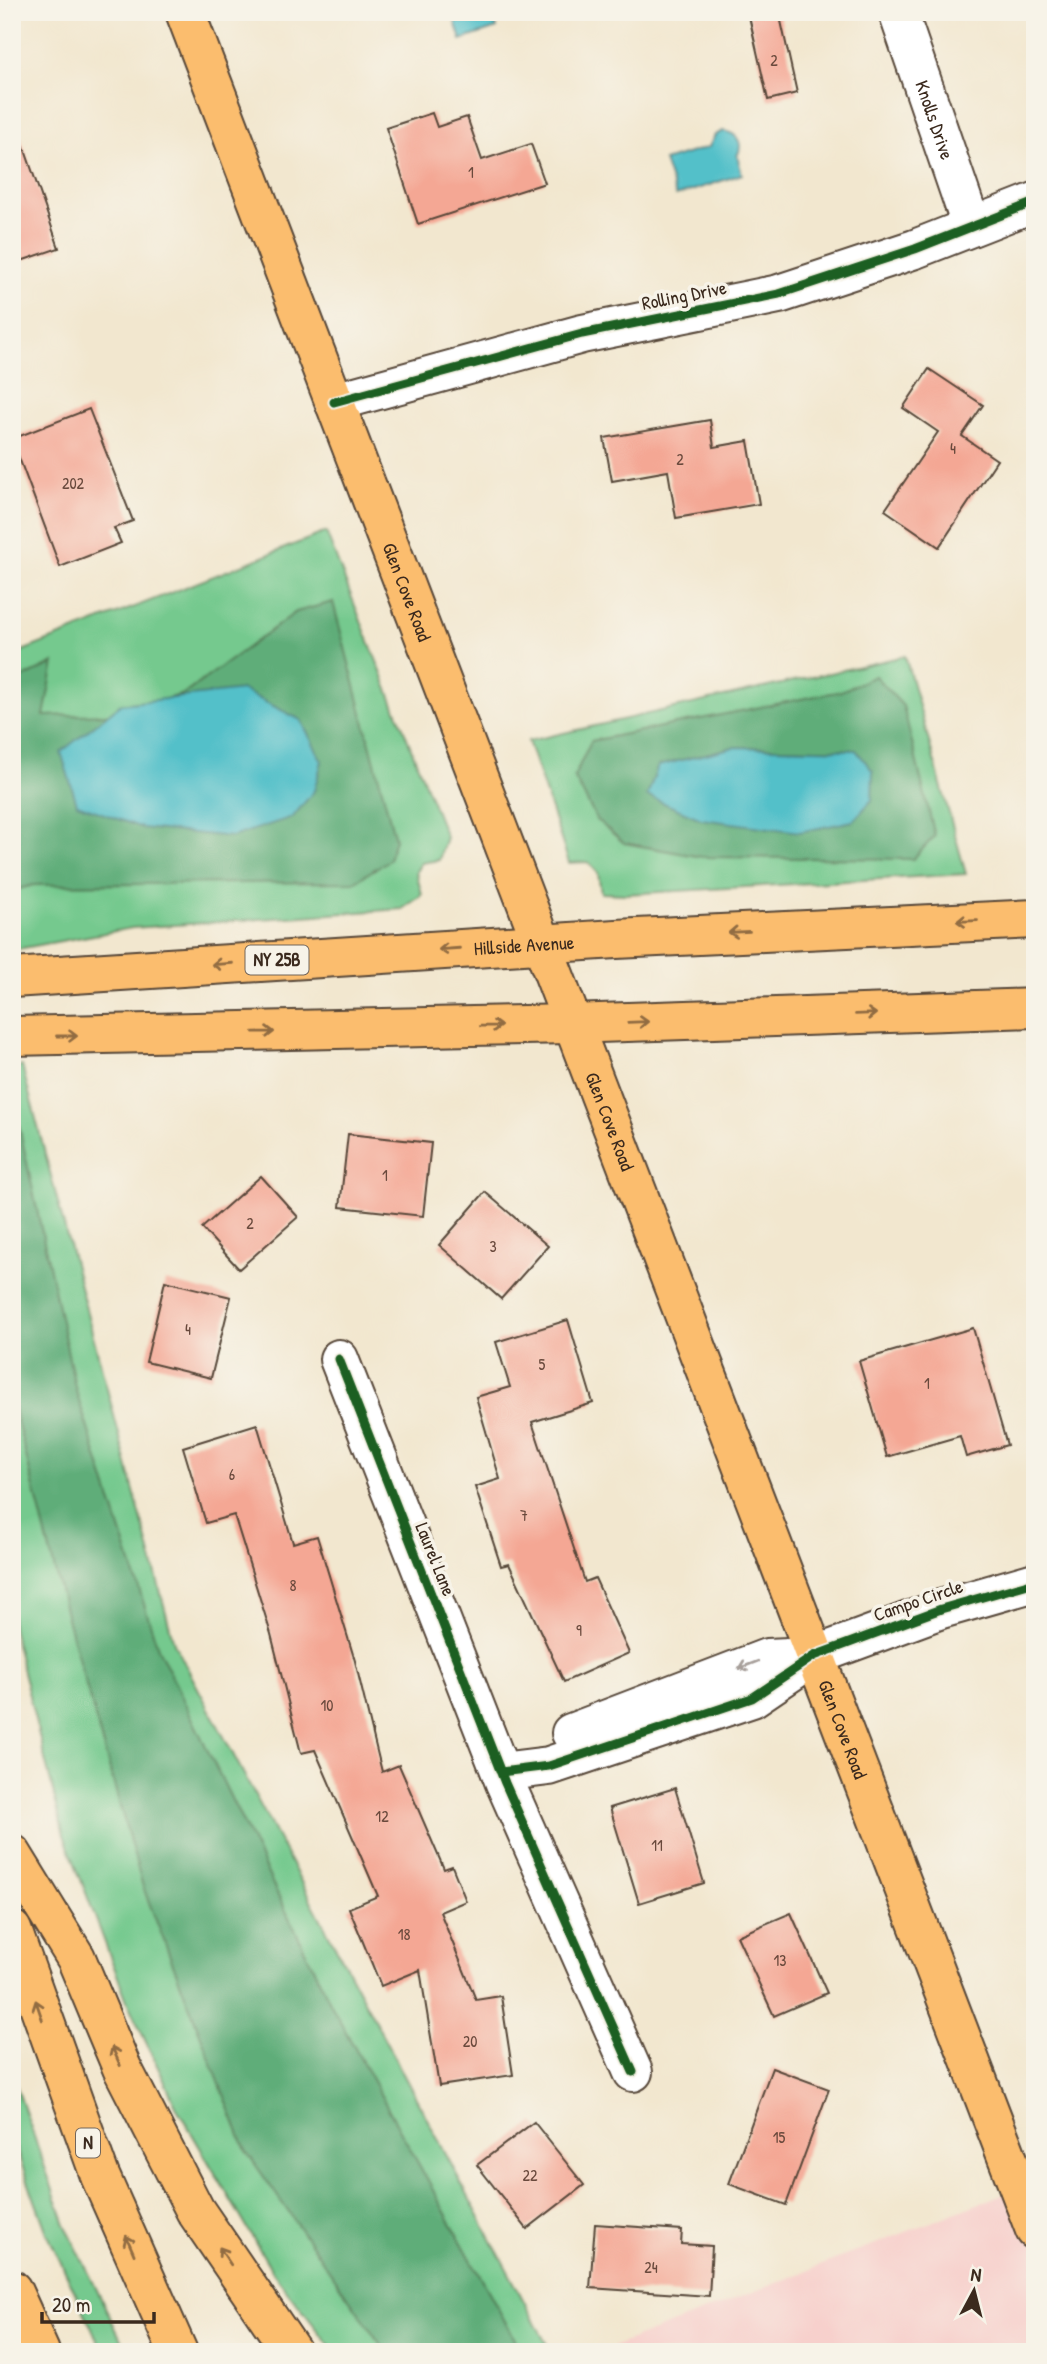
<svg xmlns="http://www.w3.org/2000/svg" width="1047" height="2364" font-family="'Patrick Hand',sans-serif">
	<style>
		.built { fill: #f7d0cc }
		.green { fill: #74c98e; stroke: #587a56; stroke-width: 2 }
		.forest { fill: #5fad79; stroke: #4d6c4c; stroke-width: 2; fill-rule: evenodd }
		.water { fill: #52c0c9; stroke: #467574; stroke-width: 2 }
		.building { fill: #f4a794 }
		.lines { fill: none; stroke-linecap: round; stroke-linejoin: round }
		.minor-casing { stroke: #564639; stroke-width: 42 }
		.primary-casing { stroke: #564639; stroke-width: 42 }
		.motorway-casing { stroke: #564639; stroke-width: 42 }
		.minor { stroke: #fff; stroke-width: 38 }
		.primary { stroke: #fbbd6e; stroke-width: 38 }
		.motorway { stroke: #fbbd6e; stroke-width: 38 }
		.cycleway-casing { stroke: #f7f3e8; stroke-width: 13 }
		.cycleway { stroke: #1b5e20; stroke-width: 9 }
		.oneway { stroke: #916c42 }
		.oneway2 { stroke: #a79f9a }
		.labels { text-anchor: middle; stroke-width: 7; stroke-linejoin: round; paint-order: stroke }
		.number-label { font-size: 16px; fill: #69493c }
		.shield { fill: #f7f3e8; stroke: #73665b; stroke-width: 2 }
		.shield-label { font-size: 18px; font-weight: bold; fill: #3b2a1e }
		.street-label { font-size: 19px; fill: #3b2a1e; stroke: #f7f3e8 }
	</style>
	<rect width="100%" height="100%" fill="#f7f3e8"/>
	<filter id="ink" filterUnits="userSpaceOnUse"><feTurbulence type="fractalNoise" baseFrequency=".0143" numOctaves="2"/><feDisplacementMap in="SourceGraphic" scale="14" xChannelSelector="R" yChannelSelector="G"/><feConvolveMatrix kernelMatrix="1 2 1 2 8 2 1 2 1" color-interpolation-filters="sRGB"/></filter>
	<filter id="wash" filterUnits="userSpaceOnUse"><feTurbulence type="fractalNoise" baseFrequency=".00686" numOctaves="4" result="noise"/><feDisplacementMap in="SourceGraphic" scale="28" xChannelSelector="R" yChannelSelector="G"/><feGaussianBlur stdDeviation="1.57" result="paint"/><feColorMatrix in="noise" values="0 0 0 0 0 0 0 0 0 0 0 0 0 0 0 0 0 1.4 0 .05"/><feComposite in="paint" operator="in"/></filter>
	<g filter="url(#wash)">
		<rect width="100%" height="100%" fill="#f2e7cf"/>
		<polygon class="built" points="1018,2188 1035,2230 1035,2352 600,2352"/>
		<g class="green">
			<polygon points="326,532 446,837 439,860 421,863 416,872 422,895 402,909 132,928 12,950 12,655"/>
			<polygon points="905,656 966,874 626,894 601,893 598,873 588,862 569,863 528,741"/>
			<polygon points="22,1066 174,1643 551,2352 335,2352 274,2274 178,2110 129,2006 64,1835 12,1628 12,1068"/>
			<polygon points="12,2074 65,2224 127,2352 103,2352 47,2233 12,2138"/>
		</g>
		<g class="forest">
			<polygon points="333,602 395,839 389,860 354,882 34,885 12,891 12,683 54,663 44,716 109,714 184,694 296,612"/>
			<path d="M 875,676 L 903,706 L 935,836 L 913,859 L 702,857 L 624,843 L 597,820 L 574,777 L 591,741 L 841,691 ZM 734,747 L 856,750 L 658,766 Z"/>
			<polygon points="12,1112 17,1116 76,1391 158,1648 335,2012 522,2352 386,2352 246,2151 143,1887 68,1622 12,1401"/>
		</g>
		<g class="water">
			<polygon points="452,12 492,12 497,28 461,40"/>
			<path d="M 723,131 C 738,133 744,144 737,156 L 742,174 L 676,196 L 664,161 L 709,147 L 715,135 Z"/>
			<polygon points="242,690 301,720 322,761 314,791 293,817 232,837 142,828 77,804 61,752 121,704"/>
			<polygon points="734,747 856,750 873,771 872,800 853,821 800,832 701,819 647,796 658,766"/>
		</g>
		<g id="blocks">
			<g class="building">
				<polygon points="748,12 779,12 797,93 768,100"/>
				<polygon points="432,113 437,127 467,117 482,160 531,144 545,183 418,224 386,128"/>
				<polygon points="17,127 59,248 12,264 12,128"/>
				<polygon points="929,369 983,405 962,436 997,460 939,547 885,510 938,432 903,408"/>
				<polygon points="89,409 133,521 114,528 121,543 60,567 12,439"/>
				<polygon points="710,420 714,447 748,441 759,504 676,518 668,471 612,481 604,438"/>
				<polygon points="348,1134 431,1143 423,1216 340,1207"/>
				<polygon points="261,1176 298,1217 239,1269 202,1228"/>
				<polygon points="485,1192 548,1246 501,1299 439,1245"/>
				<polygon points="165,1281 231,1297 211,1378 146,1362"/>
				<polygon points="568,1320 593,1403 532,1422 585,1582 595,1578 629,1653 564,1682 509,1564 501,1566 475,1487 500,1479 476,1397 510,1387 496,1342"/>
				<polygon points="973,1328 1007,1445 966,1457 960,1436 887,1457 859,1361"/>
				<polygon points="257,1424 293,1543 317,1536 355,1661 382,1772 399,1765 444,1869 452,1866 466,1901 440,1912 476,2000 501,1996 513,2075 439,2086 420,1970 381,1986 349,1908 378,1896 315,1750 301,1753 271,1634 234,1515 206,1523 183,1447"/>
				<polygon points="675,1788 704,1883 639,1903 610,1808"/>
				<polygon points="791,1913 827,1993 774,2016 737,1936"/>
				<polygon points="772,2068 829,2089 786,2205 729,2184"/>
				<polygon points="534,2122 584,2185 527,2229 477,2165"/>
				<polygon points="595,2224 682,2230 681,2244 712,2246 709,2296 590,2288"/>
			</g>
		</g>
	</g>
	<g filter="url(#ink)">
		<use href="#blocks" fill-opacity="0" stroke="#564639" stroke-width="2"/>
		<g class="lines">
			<g class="minor-casing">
				<g id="minor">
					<path id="s1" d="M 898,12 L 971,225"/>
					<polyline points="334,402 582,334 779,294 915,249 1035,202"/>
					<polyline points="339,1359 505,1783 633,2072"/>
					<polyline points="571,1733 767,1658 812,1656"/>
					<polyline points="501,1772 549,1766 752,1698 814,1656 941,1609 1035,1582"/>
				</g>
			</g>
			<g class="primary-casing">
				<g id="primary">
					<path id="s2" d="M 185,12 L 1035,2230"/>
					<path id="s3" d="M 12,978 L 616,939 L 1035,919"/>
					<polyline points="12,1036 570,1024 1035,1008"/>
				</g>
			</g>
			<g class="motorway-casing">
				<g id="motorway">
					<polyline points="12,1854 76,1958 122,2068 195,2210 292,2352"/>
					<polyline points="12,1930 100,2176 178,2352"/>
					<polyline points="12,2290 40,2352"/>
				</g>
			</g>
			<use href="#minor" class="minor"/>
			<use href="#primary" class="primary"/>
			<use href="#motorway" class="motorway"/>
			<g class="cycleway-casing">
				<g id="cycleway">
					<polyline points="334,402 582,334 779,294 915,249 1035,202"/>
					<polyline points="339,1359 505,1783 633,2072"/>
					<polyline points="501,1772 549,1766 752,1698 814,1656 941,1609 1035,1582"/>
				</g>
			</g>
			<use href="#cycleway" class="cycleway"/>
		</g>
		<defs><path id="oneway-shaft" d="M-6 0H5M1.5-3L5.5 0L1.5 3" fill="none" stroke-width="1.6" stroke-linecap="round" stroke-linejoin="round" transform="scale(1.75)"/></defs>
		<g class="oneway">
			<use href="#oneway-shaft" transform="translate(967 921) rotate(178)"/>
			<use href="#oneway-shaft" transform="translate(739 932) rotate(177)"/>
			<use href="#oneway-shaft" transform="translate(449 949) rotate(176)"/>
			<use href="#oneway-shaft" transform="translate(222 964) rotate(176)"/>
			<use href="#oneway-shaft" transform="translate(866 1014) rotate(-2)"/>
			<use href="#oneway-shaft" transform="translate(638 1022) rotate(-2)"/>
			<use href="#oneway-shaft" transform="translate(491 1026) rotate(-1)"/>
			<use href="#oneway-shaft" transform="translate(264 1032) rotate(-1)"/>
			<use href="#oneway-shaft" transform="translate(67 1036)"/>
			<use href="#oneway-shaft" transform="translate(39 2010) rotate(-109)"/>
			<use href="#oneway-shaft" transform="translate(116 2056) rotate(-114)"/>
			<use href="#oneway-shaft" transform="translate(130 2245) rotate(-113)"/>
			<use href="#oneway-shaft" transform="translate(225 2256) rotate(-123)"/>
		</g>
		<use class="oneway2" href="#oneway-shaft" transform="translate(748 1665) rotate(159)"/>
	</g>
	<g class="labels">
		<g class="number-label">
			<text x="774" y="66">2</text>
			<text x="471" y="178">1</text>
			<text x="953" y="454">4</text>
			<text x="680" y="465">2</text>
			<text x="73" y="489">202</text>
			<text x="385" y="1181">1</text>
			<text x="250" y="1229">2</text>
			<text x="493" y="1252">3</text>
			<text x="188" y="1335">4</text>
			<text x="542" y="1370">5</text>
			<text x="927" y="1389">1</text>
			<text x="232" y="1480">6</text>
			<text x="524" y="1521">7</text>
			<text x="293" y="1591">8</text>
			<text x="579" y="1636">9</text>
			<text x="327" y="1711">10</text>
			<text x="382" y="1822">12</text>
			<text x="657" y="1851">11</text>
			<text x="404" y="1940">18</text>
			<text x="780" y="1966">13</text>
			<text x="470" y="2047">20</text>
			<text x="779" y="2143">15</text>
			<text x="530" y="2181">22</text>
			<text x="651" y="2273">24</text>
		</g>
		<g class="shield">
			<rect x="245.5" y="945.5" width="63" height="29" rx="5"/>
			<rect x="76" y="2128.5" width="24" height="29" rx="5"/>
		</g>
		<g class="shield-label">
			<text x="277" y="966">NY 25B</text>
			<text x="88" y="2149">N</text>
		</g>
		<g class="street-label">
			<text dy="7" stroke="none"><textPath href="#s1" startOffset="114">Knolls Drive</textPath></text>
			<text transform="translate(684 295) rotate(-11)" y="7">Rolling Drive</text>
			<text dy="7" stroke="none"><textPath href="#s2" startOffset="621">Glen Cove Road</textPath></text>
			<text dy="7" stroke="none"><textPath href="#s3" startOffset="513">Hillside Avenue</textPath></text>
			<text dy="7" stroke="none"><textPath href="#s2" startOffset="1188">Glen Cove Road</textPath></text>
			<text transform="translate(436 1559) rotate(68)" y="7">Laurel Lane</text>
			<text transform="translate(918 1600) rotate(-19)" y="7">Campo Circle</text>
			<text dy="7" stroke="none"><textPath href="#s2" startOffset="1839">Glen Cove Road</textPath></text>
		</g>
	</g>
	<rect width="1047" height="2364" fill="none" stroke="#f7f3e8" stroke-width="42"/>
	<g transform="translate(974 2291) rotate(7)" stroke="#f7f3e8" stroke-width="5" paint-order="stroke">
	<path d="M0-5L12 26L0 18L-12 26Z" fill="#3b2a1e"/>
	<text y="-10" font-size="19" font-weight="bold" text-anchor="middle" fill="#3b2a1e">N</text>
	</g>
	<path d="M42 2312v10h112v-10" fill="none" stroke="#3b2a1e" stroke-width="3.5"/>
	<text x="52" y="2312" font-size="21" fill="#3b2a1e" stroke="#f7f3e8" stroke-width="5" paint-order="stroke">20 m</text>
</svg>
